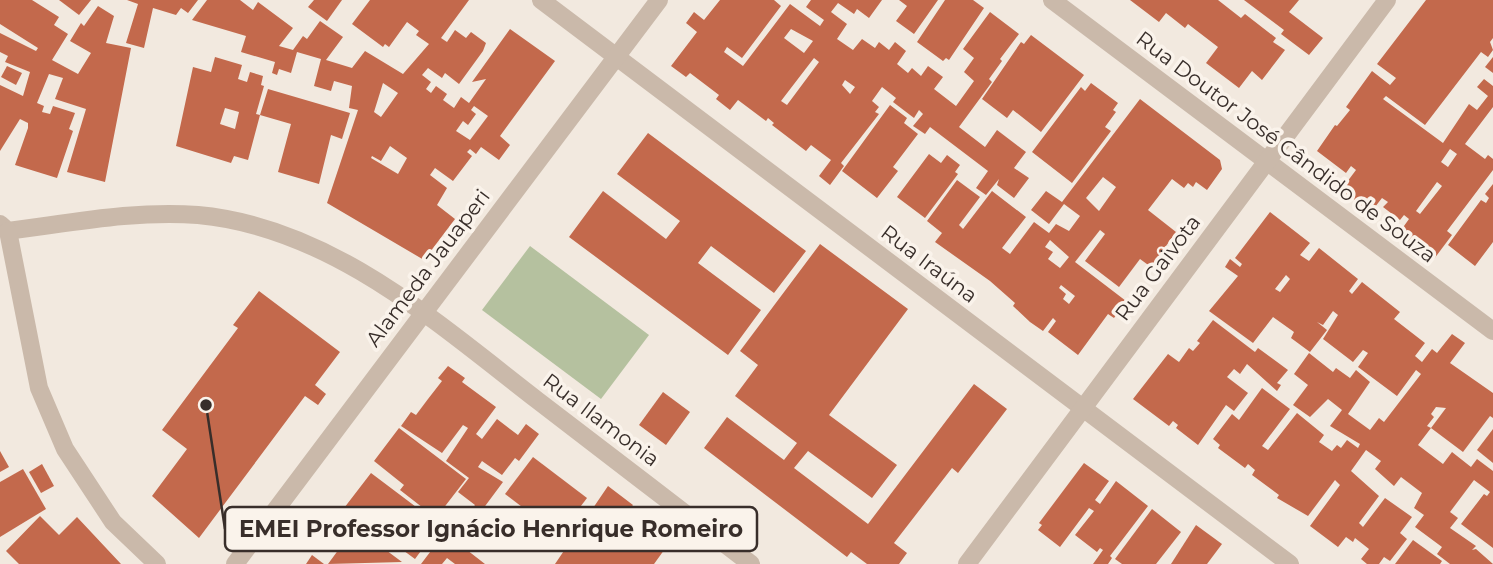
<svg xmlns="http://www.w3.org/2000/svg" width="1493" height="564" font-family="Montserrat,sans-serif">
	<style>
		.green { fill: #b5c19f }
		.building { fill: #c3694c; fill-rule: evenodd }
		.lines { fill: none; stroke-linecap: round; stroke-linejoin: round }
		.minor { stroke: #cab9aa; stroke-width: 18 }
		.labels { text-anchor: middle; stroke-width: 7; stroke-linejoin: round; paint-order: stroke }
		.street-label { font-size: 21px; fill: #382e2a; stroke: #faf3eb }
		.leader { fill: none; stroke: #382e2a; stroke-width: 2.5 }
		.callout-dot { fill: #382e2a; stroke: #faf3eb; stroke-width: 2.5 }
		.callout { fill: #faf3eb; stroke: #382e2a; stroke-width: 2.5 }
		.callout-label { font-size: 23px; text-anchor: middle; font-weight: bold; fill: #382e2a }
	</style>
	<rect width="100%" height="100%" fill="#f2e9df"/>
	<polygon class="green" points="530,246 649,335 601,399 482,310"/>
	<g class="building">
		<polygon points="0,0 32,0 59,17 54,25 68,34 52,60 78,74 91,53 70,41 81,23 84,26 98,6 114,16 106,43 131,48 105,182 67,172 86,109 55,99 63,78 49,74 37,103 44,106 42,112 50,114 53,106 75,113 69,129 73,131 57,178 15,165 28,128 28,123 20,119 0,151 0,85 23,96 30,72 5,62 8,56 0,52 0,33 36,51 38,48 0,24"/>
		<polygon points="59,0 91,0 79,15"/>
		<polygon points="127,0 198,0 188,13 181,8 176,15 153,8 144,48 126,43 138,4"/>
		<path d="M 207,0 L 240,0 L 253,10 L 258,2 L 293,28 L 279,46 L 293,50 L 303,36 L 307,39 L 320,21 L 343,37 L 326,60 L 352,68 L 365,51 L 403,74 L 429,44 L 416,35 L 419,31 L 407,22 L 389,47 L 385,44 L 383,47 L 352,24 L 370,0 L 469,0 L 441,38 L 447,42 L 455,30 L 466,38 L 471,32 L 486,43 L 483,51 L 459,84 L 445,73 L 442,78 L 428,68 L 422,75 L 431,82 L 426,89 L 431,93 L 436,86 L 447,94 L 443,100 L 454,108 L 461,97 L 469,103 L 486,79 L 472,82 L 510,29 L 555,61 L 500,136 L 510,145 L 499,160 L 481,147 L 476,154 L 470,149 L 467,152 L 472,156 L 453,181 L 435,168 L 430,175 L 447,188 L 437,205 L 455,219 L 424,260 L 327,203 L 358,110 L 349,108 L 352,86 L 334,81 L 331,91 L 314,86 L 321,59 L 297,52 L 291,73 L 279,69 L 277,75 L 272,73 L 275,62 L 241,52 L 246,36 L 192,20 ZM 383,83 L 398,93 L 381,117 L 374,112 ZM 474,106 L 488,116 L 470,140 L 456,131 L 463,121 L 468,125 L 476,114 L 471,110 ZM 390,146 L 407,158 L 398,174 L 371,158 L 372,156 L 381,161 Z"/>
		<polygon points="314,0 342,0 327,21 308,7"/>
		<path d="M 720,0 L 774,0 L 781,6 L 742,58 L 727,47 L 724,52 L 743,66 L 790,4 L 820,26 L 824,20 L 806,7 L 811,0 L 882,0 L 869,18 L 857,9 L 854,14 L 838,3 L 831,12 L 847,24 L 837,39 L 853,50 L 862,39 L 875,48 L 879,42 L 889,50 L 895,42 L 906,51 L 897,64 L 908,73 L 912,68 L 921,76 L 928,66 L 943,77 L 934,89 L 956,106 L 974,81 L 964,72 L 974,58 L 963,49 L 990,12 L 1019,34 L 1000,59 L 1002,61 L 989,79 L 992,82 L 959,127 L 985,147 L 997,130 L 1026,152 L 1014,168 L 1029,178 L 1014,198 L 997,185 L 999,179 L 986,195 L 976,188 L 988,171 L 930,127 L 925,134 L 913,126 L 923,114 L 919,110 L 914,118 L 893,102 L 896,98 L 882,87 L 872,101 L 879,107 L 875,112 L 879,114 L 841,163 L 844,166 L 830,185 L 819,176 L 831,160 L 811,145 L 806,151 L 772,125 L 774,123 L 768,118 L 766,121 L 738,100 L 730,110 L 716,99 L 719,95 L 690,73 L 686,77 L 671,66 L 697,32 L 686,23 L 694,12 L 704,20 ZM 791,29 L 813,41 L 804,53 L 784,38 ZM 814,58 L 819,62 L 787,105 L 781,101 ZM 845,80 L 855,87 L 850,94 L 842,85 Z"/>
		<polygon points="899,0 938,0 914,34 896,21 907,6"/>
		<polygon points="945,0 973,0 984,8 949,60 946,58 943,61 917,42"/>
		<polygon points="1130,0 1218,0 1241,18 1245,14 1276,38 1273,42 1285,50 1262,80 1252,71 1239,88 1206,63 1218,47 1188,24 1185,28 1166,13 1159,22"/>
		<polygon points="1244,0 1299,0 1289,12 1323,38 1309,55 1281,34 1284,30"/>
		<path d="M 1426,0 L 1493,0 L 1493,38 L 1490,42 L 1493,50 L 1488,57 L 1481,52 L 1425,125 L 1386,96 L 1383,99 L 1443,143 L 1469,104 L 1477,110 L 1488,96 L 1477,87 L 1484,79 L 1493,86 L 1493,107 L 1465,144 L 1485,159 L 1488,155 L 1493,159 L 1493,170 L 1447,231 L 1452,235 L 1434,259 L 1399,233 L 1409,219 L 1404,215 L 1400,220 L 1383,207 L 1388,202 L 1382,198 L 1371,212 L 1341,190 L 1356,170 L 1351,166 L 1346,173 L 1317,151 L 1335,125 L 1337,126 L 1350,110 L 1346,107 L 1372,71 L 1390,85 L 1396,78 L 1377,64 ZM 1450,149 L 1457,154 L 1448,167 L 1441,162 ZM 1437,182 L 1442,186 L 1420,214 L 1416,211 Z"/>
		<polygon points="1031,35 1084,75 1041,132 1013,110 1007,118 982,99 1021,42 1024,44"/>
		<path d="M 215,57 L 242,65 L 238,79 L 247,82 L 250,72 L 263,76 L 261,85 L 264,86 L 256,114 L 260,115 L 268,89 L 350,113 L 342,139 L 331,135 L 319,184 L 278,172 L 291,124 L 260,115 L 248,160 L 234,156 L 231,163 L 176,146 L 193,67 L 211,72 ZM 225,108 L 239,112 L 235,129 L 220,124 Z"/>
		<polygon points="1493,57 1493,73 1485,67"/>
		<polygon points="7,66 22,73 16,85 1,77"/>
		<polygon points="1091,83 1118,103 1113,110 1116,112 1105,127 1111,131 1072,183 1032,152 1081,87 1085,91"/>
		<path d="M 1140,99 L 1220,160 L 1222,169 L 1207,190 L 1196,182 L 1193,187 L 1188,183 L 1184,188 L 1172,179 L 1148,210 L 1176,232 L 1151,267 L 1140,259 L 1119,287 L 1085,261 L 1105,234 L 1100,230 L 1075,262 L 1126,301 L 1114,318 L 1108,314 L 1078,355 L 1048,332 L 1056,321 L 1053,318 L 1043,331 L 1030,322 L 1013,306 L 1015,303 L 990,281 L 935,242 L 942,233 L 927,221 L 957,180 L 980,197 L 959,225 L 963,229 L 992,191 L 1026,217 L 1002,248 L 1010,254 L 1034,222 L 1049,233 L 1056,224 L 1069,231 L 1080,216 L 1064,204 L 1049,224 L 1031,210 L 1046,191 L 1062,202 ZM 1103,177 L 1116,187 L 1099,211 L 1086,198 ZM 1050,240 L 1069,257 L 1060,268 L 1048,259 L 1053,252 L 1045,247 ZM 1061,285 L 1075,296 L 1069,304 L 1063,299 L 1066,294 L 1059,288 Z"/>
		<polygon points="890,105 907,118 904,123 918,134 893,167 898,171 877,198 842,171"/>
		<polygon points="648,133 806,251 774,293 711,246 698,263 761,310 728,355 569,237 603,191 666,239 680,221 617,174"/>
		<polygon points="929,154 941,163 947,155 960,165 955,172 958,174 925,218 897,197"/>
		<polygon points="1493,184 1493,242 1475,266 1448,245 1481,200 1486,203 1489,198 1485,194"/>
		<path d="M 1270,212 L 1310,243 L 1300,255 L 1309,261 L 1319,248 L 1358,279 L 1349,291 L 1352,294 L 1362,282 L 1400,312 L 1394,319 L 1425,343 L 1415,356 L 1422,362 L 1432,349 L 1437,353 L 1452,334 L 1465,343 L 1450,363 L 1493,393 L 1493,418 L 1490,416 L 1463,452 L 1431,428 L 1446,408 L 1436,407 L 1431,414 L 1434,417 L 1427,426 L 1431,428 L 1418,445 L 1443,464 L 1452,452 L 1471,467 L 1477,459 L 1493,471 L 1493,548 L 1461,524 L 1484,494 L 1487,496 L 1490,492 L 1474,480 L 1450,512 L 1458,518 L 1450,528 L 1476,546 L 1472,550 L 1476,549 L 1493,564 L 1450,564 L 1437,554 L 1442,547 L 1415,527 L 1424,515 L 1414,508 L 1422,493 L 1401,477 L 1394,486 L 1375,469 L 1381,461 L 1366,450 L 1351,471 L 1379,496 L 1359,523 L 1363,527 L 1385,498 L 1412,517 L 1400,533 L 1407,539 L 1390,561 L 1384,557 L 1379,564 L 1367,564 L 1361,559 L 1369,549 L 1355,538 L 1353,542 L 1346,537 L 1338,547 L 1310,526 L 1340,485 L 1335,480 L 1308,516 L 1277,498 L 1279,495 L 1252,475 L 1255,470 L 1248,464 L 1245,468 L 1218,448 L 1220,445 L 1213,439 L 1232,414 L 1239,420 L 1262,388 L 1290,409 L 1262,446 L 1268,450 L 1297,413 L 1324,435 L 1319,442 L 1332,451 L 1337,445 L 1341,448 L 1347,440 L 1358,448 L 1360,444 L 1330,426 L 1342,410 L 1328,399 L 1310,417 L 1293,405 L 1308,385 L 1294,374 L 1309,353 L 1333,372 L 1336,368 L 1350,378 L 1356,370 L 1370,382 L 1348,414 L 1370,430 L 1379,418 L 1384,422 L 1421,374 L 1416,370 L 1397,396 L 1358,367 L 1368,353 L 1363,350 L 1353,362 L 1323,339 L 1338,315 L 1333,311 L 1323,325 L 1317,322 L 1327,330 L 1310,352 L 1291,338 L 1294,332 L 1273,317 L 1253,343 L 1209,311 L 1238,276 L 1225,267 L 1230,259 L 1240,267 L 1242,264 L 1235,258 ZM 1286,275 L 1290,279 L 1280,292 L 1275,289 Z"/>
		<polygon points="820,244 908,309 829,415 897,465 872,498 808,451 794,468 868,524 974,384 1007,409 958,473 952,468 894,543 907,553 899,564 867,564 851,552 847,557 704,448 727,417 784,460 797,443 735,396 758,365 740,351"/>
		<polygon points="259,291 340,352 315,385 326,394 318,405 305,396 199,538 152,496 187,449 162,430 238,328 233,325"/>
		<polygon points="1213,320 1255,352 1258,348 1288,370 1277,383 1281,385 1277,391 1247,364 1240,374 1234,369 1227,377 1248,393 1234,411 1226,405 1198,445 1176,428 1178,425 1173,421 1169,426 1133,399 1168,354 1179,362 1189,348 1193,351 1200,343 1197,341"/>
		<polygon points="448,366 465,378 462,382 496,407 476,434 482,439 497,419 518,435 526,424 539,434 519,461 515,458 502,475 482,461 478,467 503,482 474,521 467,516 475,505 458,492 469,478 446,461 468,428 463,425 442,453 401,426 411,412 416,415 428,399 442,381 438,378"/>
		<polygon points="663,392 690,412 666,445 639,425"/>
		<polygon points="399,428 466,479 436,518 400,490 404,485 374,461"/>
		<polygon points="1493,429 1493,463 1477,450"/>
		<polygon points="0,451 9,467 0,472"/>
		<polygon points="533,457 587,498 559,535 505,494"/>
		<polygon points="1084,463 1109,481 1095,500 1100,504 1116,481 1148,506 1110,556 1112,558 1108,564 1093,564 1103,550 1100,548 1097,552 1075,535 1094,511 1089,508 1060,547 1038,530 1042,525 1039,523"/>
		<polygon points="42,464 54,486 41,493 29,472"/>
		<polygon points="23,469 46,509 0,537 0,482"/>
		<polygon points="371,473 440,525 415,559 381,534 376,539 341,512"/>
		<polygon points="608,486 633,505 621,521 639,535 644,529 667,546 654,564 555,564"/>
		<polygon points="1152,509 1181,532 1156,564 1122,564 1115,559"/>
		<polygon points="40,516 59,535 77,517 121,564 19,564 6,551"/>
		<polygon points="1196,525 1222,544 1207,564 1171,564"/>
		<polygon points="449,527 462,537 458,543 485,564 455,564 447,558 442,564 421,564"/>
		<polygon points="353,530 357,533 359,530 402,562 328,564"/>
		<polygon points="1413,540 1442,561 1440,564 1395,564"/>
		<polygon points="312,555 324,564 306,564"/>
	</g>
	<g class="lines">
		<g class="minor">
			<polyline points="541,0 1290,564"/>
			<polyline points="1052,0 1493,331"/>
			<path d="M 0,224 L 8,231 C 71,223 135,210 198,215 C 330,227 436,322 537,400 C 608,455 680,509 751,564"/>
			<polyline points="8,231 39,388 65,449 113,522 157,564"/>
			<polyline points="235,564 659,0"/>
			<polyline points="967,564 1387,0"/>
		</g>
	</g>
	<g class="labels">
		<g class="street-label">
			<text transform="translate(1286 147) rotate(37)" y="7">Rua Doutor José Cândido de Souza</text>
			<text transform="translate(929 264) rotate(37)" y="7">Rua Iraúna</text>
			<text transform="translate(428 268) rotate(-53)" y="7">Alameda Jauaperi</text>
			<text transform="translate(1158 268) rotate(-53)" y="7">Rua Gaivota</text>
			<text transform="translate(601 420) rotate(37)" y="7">Rua Ilamonia</text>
		</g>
	</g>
	<path class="leader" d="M206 405L225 529"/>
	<circle class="callout-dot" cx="206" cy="405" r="7"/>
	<rect class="callout" x="225" y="507" width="532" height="44" rx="7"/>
	<g class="callout-label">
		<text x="491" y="537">EMEI Professor Ignácio Henrique Romeiro</text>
	</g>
</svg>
